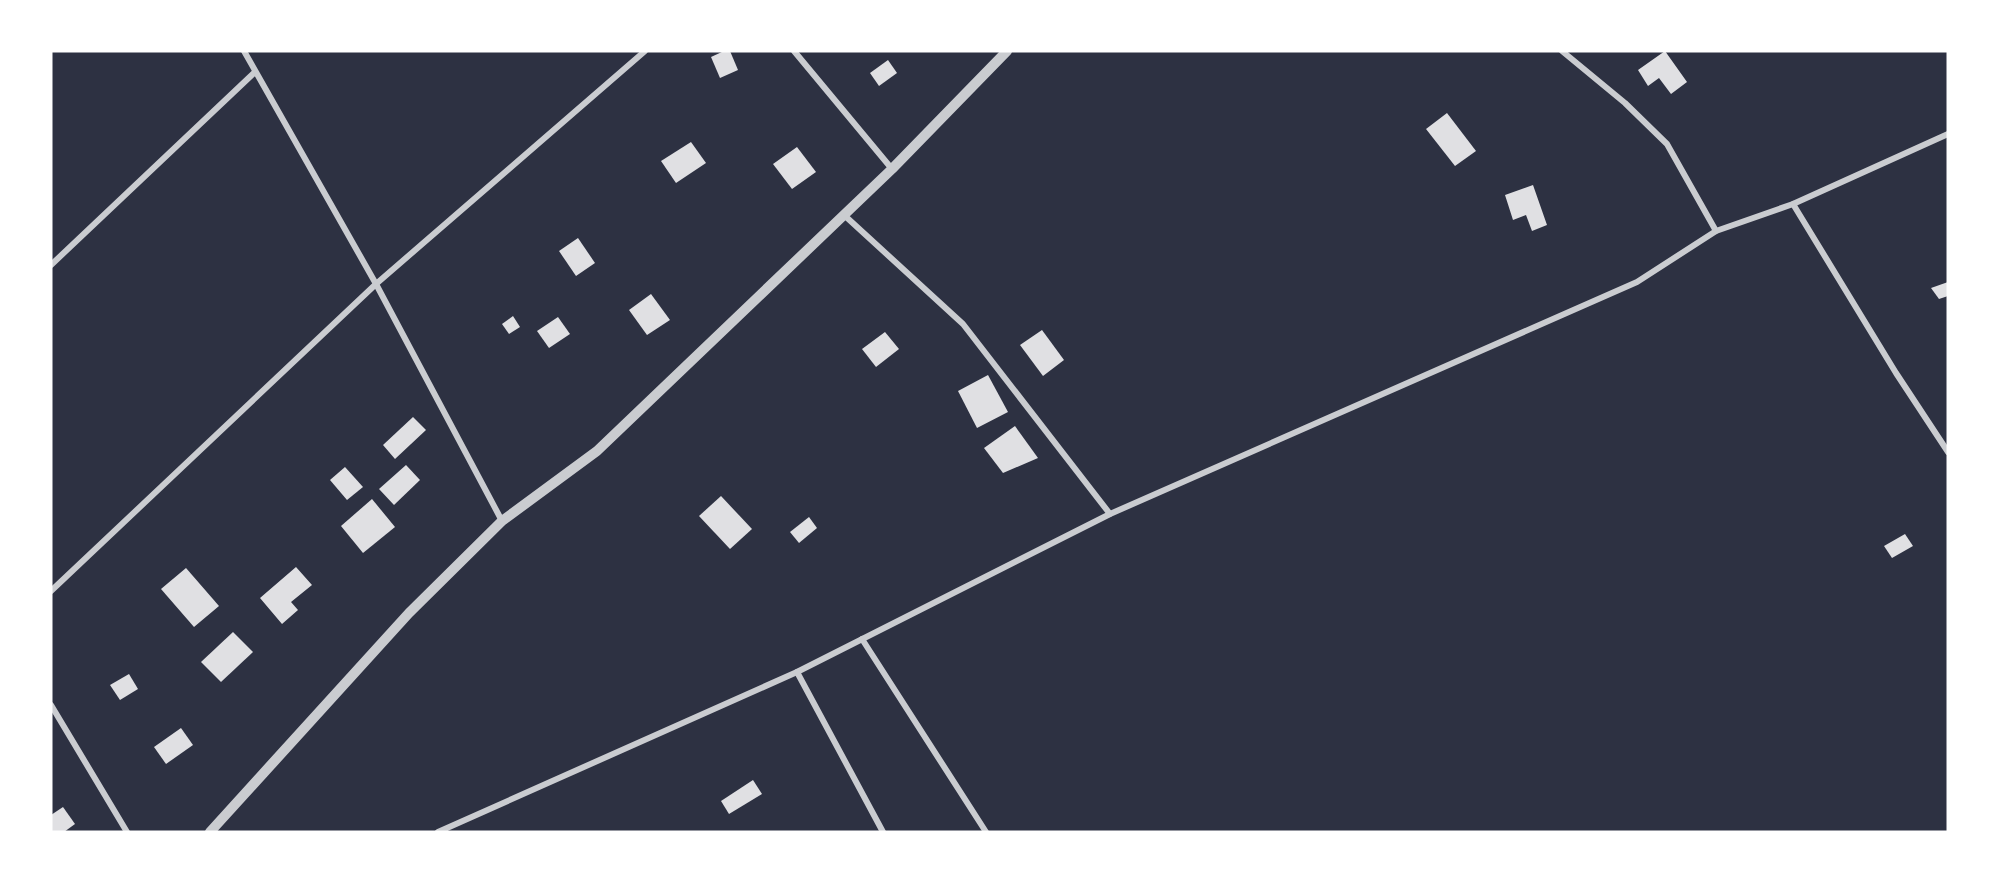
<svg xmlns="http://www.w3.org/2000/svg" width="1999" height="883" font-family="Merriweather,serif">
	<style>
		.building { fill: #e0e0e3 }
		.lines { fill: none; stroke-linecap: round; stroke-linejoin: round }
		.minor { stroke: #caccd0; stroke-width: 6 }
		.tertiary { stroke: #caccd0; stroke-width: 10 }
	</style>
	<rect width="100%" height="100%" fill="#2d3142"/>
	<g class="building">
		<polygon points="724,51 730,51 738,70 720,78 711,57"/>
		<polygon points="1665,51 1687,82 1671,94 1659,78 1648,86 1638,70"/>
		<polygon points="888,60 897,73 879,86 870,73"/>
		<polygon points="1447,113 1476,151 1455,166 1426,129"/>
		<polygon points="691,142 706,163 676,183 661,161"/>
		<polygon points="797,147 816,172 792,189 773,164"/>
		<polygon points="1533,185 1547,225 1532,231 1526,215 1513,220 1505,195"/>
		<polygon points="578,238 595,263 576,276 559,251"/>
		<polygon points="1948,282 1948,296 1939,299 1931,288"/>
		<polygon points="651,294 670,320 647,335 629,310"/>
		<polygon points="513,316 520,327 509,334 502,324"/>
		<polygon points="558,317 570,334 549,348 537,331"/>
		<polygon points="1042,330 1064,360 1043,376 1020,345"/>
		<polygon points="885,332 899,349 876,367 862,349"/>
		<polygon points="988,375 1008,412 977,428 958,391"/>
		<polygon points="413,417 426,430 395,459 383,445"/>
		<polygon points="1015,426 1038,458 1003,473 984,448"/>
		<polygon points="406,465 420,480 394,505 379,489"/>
		<polygon points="345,467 363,487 347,500 330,480"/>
		<polygon points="721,496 752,529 730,549 699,516"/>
		<polygon points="372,499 395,527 363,553 341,526"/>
		<polygon points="809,517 817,528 799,543 790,532"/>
		<polygon points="1905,534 1913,546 1892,558 1884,546"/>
		<polygon points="296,567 312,585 291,602 298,610 282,624 260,598"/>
		<polygon points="186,568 219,606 194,627 161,589"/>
		<polygon points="233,632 253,652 221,682 201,662"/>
		<polygon points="129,674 138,689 120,700 110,685"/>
		<polygon points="181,728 193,745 166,764 154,747"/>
		<polygon points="753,780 762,794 729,814 721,801"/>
		<polygon points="63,807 75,824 64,832 51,832 51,815"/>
	</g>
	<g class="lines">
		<g class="minor">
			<polyline points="244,51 376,284 502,521"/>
			<polyline points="794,51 892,169"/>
			<polyline points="1562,51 1625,103 1667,144 1716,231"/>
			<polyline points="1793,204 1896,373 1948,452"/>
			<polyline points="844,215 963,324 1110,514"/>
			<polyline points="51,265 255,72"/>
			<polyline points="51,591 376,284 645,51"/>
			<polyline points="862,639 986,832"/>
			<polyline points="797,672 883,832"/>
			<polyline points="51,705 127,832"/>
			<polyline points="438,832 797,672 1110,514 1637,282 1716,231 1793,204 1948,134"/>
		</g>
		<polyline class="tertiary" points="210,832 409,613 502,521 597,451 892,169 1007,51"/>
	</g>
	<rect width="1999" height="883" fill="none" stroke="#ffffff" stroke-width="105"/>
</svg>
